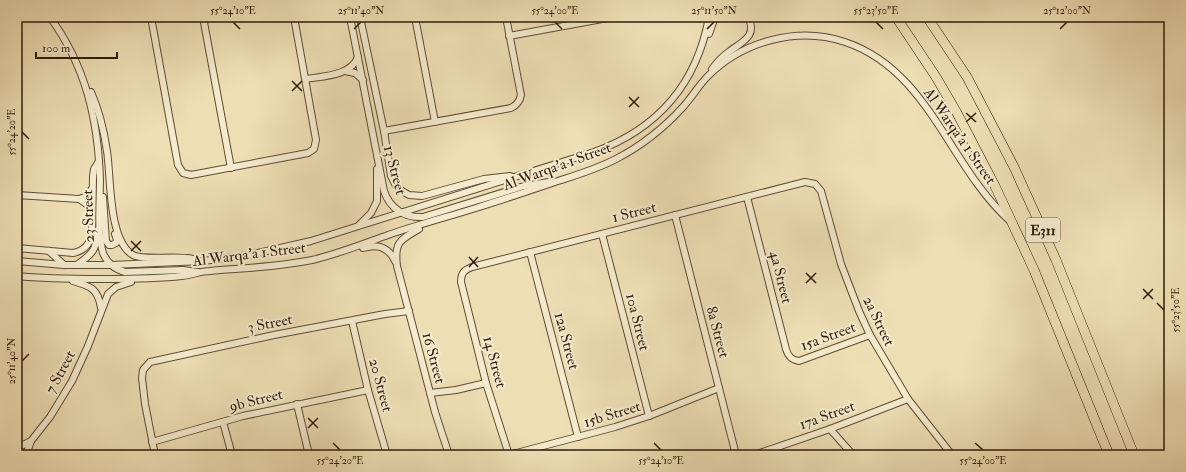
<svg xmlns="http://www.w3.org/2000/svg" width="1186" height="472" font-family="'IM FELL Double Pica',serif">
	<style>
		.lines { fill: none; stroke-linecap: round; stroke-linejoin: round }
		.minor-casing { stroke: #5f4c34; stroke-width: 8 }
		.highway-casing { stroke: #2f1b09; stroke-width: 10 }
		.minor { stroke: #f4eace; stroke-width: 6 }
		.highway { stroke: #eedeb4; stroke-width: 9 }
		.ticks { fill: none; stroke: #2f1b09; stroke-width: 1.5 }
		.labels { text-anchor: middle; stroke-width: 4; stroke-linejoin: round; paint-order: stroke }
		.shield { fill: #f4eace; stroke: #6a5944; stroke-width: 1 }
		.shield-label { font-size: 14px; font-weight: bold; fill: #2f1b09 }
		.street-label { font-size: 15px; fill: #2f1b09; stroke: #f4eace }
		.neatline { fill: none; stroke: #2f1b09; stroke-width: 1.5 }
		.ticks-label { font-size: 10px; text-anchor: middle; fill: #2f1b09 }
	</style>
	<rect width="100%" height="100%" fill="#eedeb4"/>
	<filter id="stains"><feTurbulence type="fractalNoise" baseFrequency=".005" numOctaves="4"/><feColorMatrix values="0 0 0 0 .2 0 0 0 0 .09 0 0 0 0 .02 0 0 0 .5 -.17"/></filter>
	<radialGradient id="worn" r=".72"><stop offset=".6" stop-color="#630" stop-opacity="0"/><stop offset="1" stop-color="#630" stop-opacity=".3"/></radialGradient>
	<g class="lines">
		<g class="minor-casing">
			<g id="minor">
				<path d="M 50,17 C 86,67 98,119 100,180 C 100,200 97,234 103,253 C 107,263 114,269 125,272 L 183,270 L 198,272"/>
				<polyline points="151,17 178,165 183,173 191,175 308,153 314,149 316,140 294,17"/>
				<polyline points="203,17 231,168"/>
				<path d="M 350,17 L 384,191 C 390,209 405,218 423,217 L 524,186 L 549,182"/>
				<polyline points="360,17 384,131 391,176 396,186 402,191 409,195 422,196 484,179 510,176"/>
				<polyline points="415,17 435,122"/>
				<polyline points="709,34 715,17"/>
				<polyline points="509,36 613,17"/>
				<path d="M 712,69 C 717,62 723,56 730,51 C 742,42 758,36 748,17"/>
				<polyline points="345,71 355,73 363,80"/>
				<path d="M 306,79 C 323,76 351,76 358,57"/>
				<path d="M 91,92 C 99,110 104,131 107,151 C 111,176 108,241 133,255 C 144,261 177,255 193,259"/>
				<path d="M 384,131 L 511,108 C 517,105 520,101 521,95 L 506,17"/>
				<polyline points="17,195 79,199 85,203 92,209"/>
				<polyline points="103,197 106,241 109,245 112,245 116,243 117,240 115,234"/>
				<path d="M 747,197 L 786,349 C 788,356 791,360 799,361 L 870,335"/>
				<polyline points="79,199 85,197 92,189"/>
				<polyline points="675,215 736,455"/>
				<polyline points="359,225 371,213 377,201 377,169"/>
				<path d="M 419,229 C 400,240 394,242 397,266 L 435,412 L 449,455"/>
				<polyline points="602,234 649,416"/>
				<path d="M 17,248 L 73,253 C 84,251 90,244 92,234 L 93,176 L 94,169 L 99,161"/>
				<path d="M 363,248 C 377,244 388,246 395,261"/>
				<polyline points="49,251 64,265"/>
				<polyline points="530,252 578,437"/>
				<path d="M 17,261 L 64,265 L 111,265 L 203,261 L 249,255 L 311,241 L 594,152 C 658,129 697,83 709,17"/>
				<path d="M 78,264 C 94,253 96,249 98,230"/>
				<path d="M 17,276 C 45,279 74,279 103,279 C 129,279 156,279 182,276 C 192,275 201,271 210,271 C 245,268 278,267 312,260 C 338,254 363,244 388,235 C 417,225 447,217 476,208 C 501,200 526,192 552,183 C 573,176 595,170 616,159 C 641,146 664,128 683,107 C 692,97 699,85 708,76 C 743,41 798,26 845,42 C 929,70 949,166 1009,220"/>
				<path d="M 73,281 C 90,286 98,288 101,308"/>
				<polyline points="352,321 368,390 387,455"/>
				<path d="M 719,388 L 649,416 L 615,427 L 509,455 L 486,383 L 461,282 C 461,273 464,270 472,267 L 805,182 L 815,184 L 821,191 L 841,264 L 859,311 L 870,335 L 908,399 L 952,455"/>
				<polyline points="430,393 456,390 486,383"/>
				<polyline points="297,404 309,455"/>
				<polyline points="223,422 232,455"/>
				<polyline points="830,429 853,455"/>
				<polyline points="152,442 243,416 368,390"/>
				<polyline points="17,448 31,441"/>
				<polyline points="26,455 31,441 50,417 72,381 88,346 108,294 116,287 131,282"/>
				<polyline points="155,455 145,404 142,378 143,370 150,362 274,335 385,314 409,311"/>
				<polyline points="754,455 830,429 908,399"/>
			</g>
		</g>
		<g class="highway-casing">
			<g id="highway">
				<polyline points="896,17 936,77 957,113 995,186 1034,270 1109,455"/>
				<polyline points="927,17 967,77 1014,167 1056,260 1134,455"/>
			</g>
		</g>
		<use href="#minor" class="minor"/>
		<use href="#highway" class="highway"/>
	</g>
	<path class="ticks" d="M 233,22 L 240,29M 555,22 L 562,29M 876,22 L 883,29M 354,29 L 361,22M 707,29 L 714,22M 1060,29 L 1067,22M 292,81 L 302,91M 292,91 L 302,81M 629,97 L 639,107M 629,107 L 639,97M 966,113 L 976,122M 966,122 L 976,113M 22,132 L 29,139M 131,241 L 141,251M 131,251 L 141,241M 469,257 L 478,267M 469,267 L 478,257M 806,273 L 816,283M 806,283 L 816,273M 1143,289 L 1153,299M 1143,299 L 1153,289M 1157,303 L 1164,310M 22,361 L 29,354M 308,418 L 318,428M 308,428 L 318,418M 333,443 L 340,450M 654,443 L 661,450M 975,443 L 983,450"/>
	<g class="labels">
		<rect class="shield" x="1026" y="218" width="34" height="24" rx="3"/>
		<g class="shield-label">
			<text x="1043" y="235">E311</text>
		</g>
		<g class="street-label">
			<text transform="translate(960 136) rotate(55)" y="5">Al Warqa'a 1 Street</text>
			<text transform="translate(557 166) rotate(-20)" y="5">Al Warqa'a 1 Street</text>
			<text transform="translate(395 170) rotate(75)" y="5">13 Street</text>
			<text transform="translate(634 212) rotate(-14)" y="5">1 Street</text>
			<text transform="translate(88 216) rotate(-92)" y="5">23 Street</text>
			<text transform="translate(249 254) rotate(-7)" y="5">Al Warqa'a 1 Street</text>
			<text transform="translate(781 277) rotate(76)" y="5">4a Street</text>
			<text transform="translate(879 321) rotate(64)" y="5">2a Street</text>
			<text transform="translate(638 322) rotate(76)" y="5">10a Street</text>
			<text transform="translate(270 323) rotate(-11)" y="5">3 Street</text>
			<text transform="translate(718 332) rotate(75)" y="5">8a Street</text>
			<text transform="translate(828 336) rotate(-20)" y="5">15a Street</text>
			<text transform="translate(567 341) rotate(75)" y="5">12a Street</text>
			<text transform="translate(434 358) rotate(75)" y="5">16 Street</text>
			<text transform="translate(495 362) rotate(75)" y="5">14 Street</text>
			<text transform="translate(60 372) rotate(-62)" y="5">7 Street</text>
			<text transform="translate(381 385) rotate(75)" y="5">20 Street</text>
			<text transform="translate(256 400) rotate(-14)" y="5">9b Street</text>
			<text transform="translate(612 414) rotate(-17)" y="5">15b Street</text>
			<text transform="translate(827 415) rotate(-20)" y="5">17a Street</text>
		</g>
	</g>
	<rect width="1186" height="472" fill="none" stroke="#eedeb4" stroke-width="44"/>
	<path d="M36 52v6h81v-6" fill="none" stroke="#2f1b09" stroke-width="2"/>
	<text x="42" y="52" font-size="12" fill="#2f1b09" stroke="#f4eace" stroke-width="3" paint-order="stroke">100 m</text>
	<rect x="22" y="22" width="1142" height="428" class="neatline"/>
	<g class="ticks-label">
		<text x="233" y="14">55°24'10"E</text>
		<text x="361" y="14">25°11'40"N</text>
		<text x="555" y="14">55°24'00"E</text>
		<text x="714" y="14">25°11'50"N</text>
		<text x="876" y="14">55°23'50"E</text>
		<text x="1067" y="14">25°12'00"N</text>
		<text transform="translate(11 132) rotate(-90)" y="4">55°24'20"E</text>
		<text transform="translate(1175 310) rotate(-90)" y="4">55°23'50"E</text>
		<text transform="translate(11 361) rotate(-90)" y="4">25°11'40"N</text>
		<text x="340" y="464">55°24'20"E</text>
		<text x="661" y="464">55°24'10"E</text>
		<text x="983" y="464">55°24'00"E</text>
	</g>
	<rect width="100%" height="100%" filter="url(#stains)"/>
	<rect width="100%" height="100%" fill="url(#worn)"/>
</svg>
